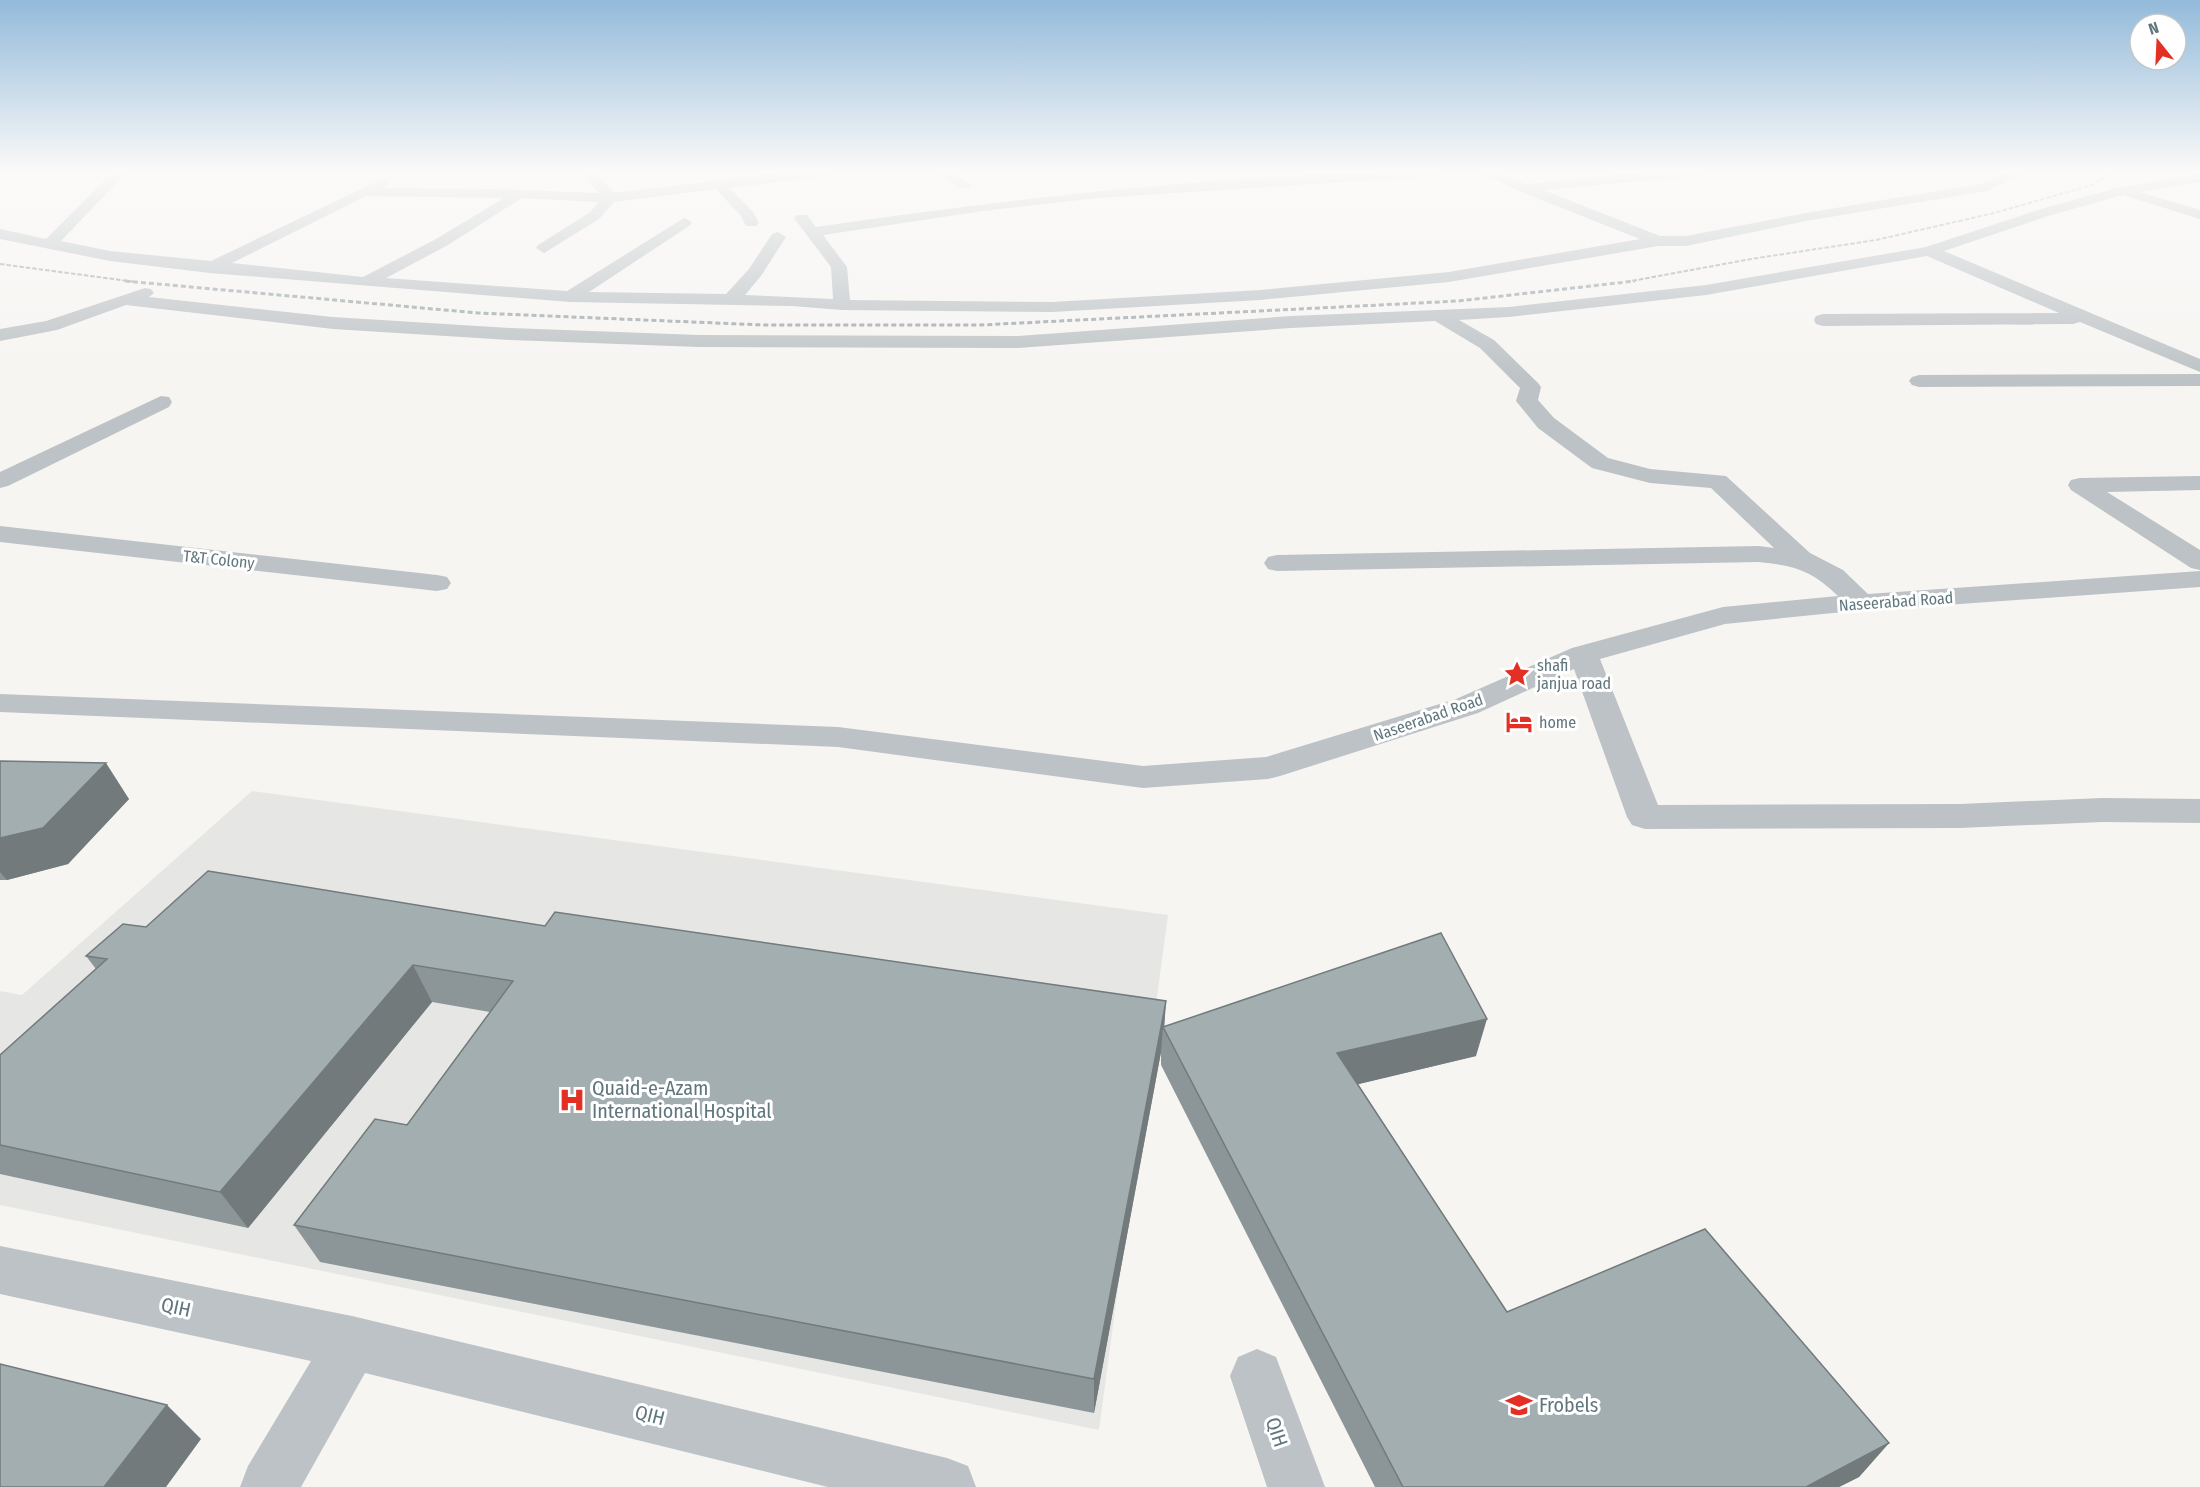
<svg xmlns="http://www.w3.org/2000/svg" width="2200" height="1487" font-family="'Fira Sans Condensed',sans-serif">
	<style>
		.built { fill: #e6e7e5 }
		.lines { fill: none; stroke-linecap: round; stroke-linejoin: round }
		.minor { fill: #bcc2c5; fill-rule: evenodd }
		.rail-far1 { stroke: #9ba6a9; stroke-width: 2; stroke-dasharray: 4.5 2; stroke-linecap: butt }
		.rail { stroke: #9ba6a9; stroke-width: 3; stroke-dasharray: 5 3; stroke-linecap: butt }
		.wall { fill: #8c9698 }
		.shaded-wall { fill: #727a7c }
		.building { fill: #a3aeb1; stroke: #727a7c; stroke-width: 1.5 }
		.labels { text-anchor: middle; stroke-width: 6; stroke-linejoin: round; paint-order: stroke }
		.street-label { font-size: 16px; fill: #60767d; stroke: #fff }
		.poi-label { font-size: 16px; fill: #60767d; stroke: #fff; text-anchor: start }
		.near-poi-label { font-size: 20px; fill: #60767d; stroke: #fff; text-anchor: start }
		.near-street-label { font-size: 20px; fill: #60767d; stroke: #fff }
	</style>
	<rect width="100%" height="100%" fill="#f6f5f2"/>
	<polygon class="built" points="252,791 1168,915 1099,1430 0,1205 0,991 22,995"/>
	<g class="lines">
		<g class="minor">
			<path d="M 113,172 L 127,172 L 61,241 L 110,251 L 211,261 L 384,178 L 391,182 L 383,188 L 496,189 L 598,193 L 582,172 L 596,172 L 614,193 L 787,172 L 831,172 L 825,176 L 730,188 L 753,212 L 759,223 L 756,226 L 746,226 L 741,216 L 716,189 L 614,202 L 599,219 L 544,253 L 536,248 L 538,245 L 589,213 L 599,202 L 522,198 L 448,245 L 386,278 L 567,291 L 684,218 L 689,220 L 692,223 L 689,226 L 589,292 L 726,294 L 749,269 L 772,234 L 778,232 L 786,237 L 761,276 L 745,295 L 833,299 L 831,267 L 794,218 L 797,215 L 807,215 L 816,227 C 1025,197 1234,172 1445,172 L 1439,176 L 1097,198 L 983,211 L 823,235 L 847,267 L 850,300 L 1052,302 L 1260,290 L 1449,272 L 1640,239 L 1519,191 L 1480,172 L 1499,172 L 1526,184 L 1648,172 L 1704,172 L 1698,176 L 1543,190 L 1660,236 L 1686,236 L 1806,213 L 1984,183 L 2009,172 L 2027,172 L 1987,191 L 1806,221 L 1686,246 L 1658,246 L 1449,282 L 1260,300 L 1052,312 L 842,310 L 792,306 L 570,302 L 210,273 L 110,261 L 0,239 L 0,229 L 46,239 ZM 366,196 L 504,198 L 436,239 L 363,277 L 232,263 Z"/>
			<polygon points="936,172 952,172 971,185 969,188 959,188"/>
			<path d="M 2200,174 L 2200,182 L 2139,192 L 2200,210 L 2200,219 L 2123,195 L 2051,215 L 1944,251 L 2200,359 L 2200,372 L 2080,322 L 2073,324 L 1823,326 L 1816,324 L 1814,320 L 1816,316 L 1823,314 L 2059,313 L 1927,256 L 1706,295 L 1509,317 L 1459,320 L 1494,340 L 1538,383 L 1541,387 L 1538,400 L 1554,418 L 1608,458 L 1650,469 L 1726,476 L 1810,553 L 1843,570 L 1868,594 L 2200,571 L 2200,587 L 1833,613 L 1725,624 L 1600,659 L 1658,805 L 1960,804 L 2102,798 L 2200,799 L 2200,823 L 2102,822 L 1960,828 L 1645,829 L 1632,825 L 1627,817 L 1574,669 L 1478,713 L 1280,776 L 1268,779 L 1143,788 L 838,747 L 0,712 L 0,694 L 838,727 L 1143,766 L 1266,757 L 1456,699 L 1572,648 L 1723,607 L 1838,596 C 1811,570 1795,566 1759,562 L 1277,571 L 1268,569 L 1264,563 L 1268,557 L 1277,555 L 1759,546 L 1774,548 L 1711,488 L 1650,483 L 1592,468 L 1538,428 L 1516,401 L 1520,388 L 1480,348 L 1435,321 L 1291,328 L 1018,348 L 699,347 L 511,340 L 333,329 L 126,305 L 57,330 L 0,341 L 0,329 L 46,321 L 145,288 L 151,289 L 154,293 L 149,297 L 333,317 L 511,328 L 699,335 L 1018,336 L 1291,316 L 1509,307 L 1706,285 L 1926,247 L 2041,209 L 2116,188 Z"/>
			<polygon points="2200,374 2200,386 1919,387 1912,385 1909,381 1912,377 1919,375"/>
			<polygon points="161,396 169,397 172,402 169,407 8,486 0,488 0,472"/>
			<polygon points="2200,476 2200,490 2107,492 2200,550 2200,570 2191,568 2071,490 2068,485 2071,480 2080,478"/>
			<polygon points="0,526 437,575 447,577 451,583 447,589 437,591 0,542"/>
			<polygon points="0,1246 352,1316 947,1458 968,1466 976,1487 828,1487 365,1373 301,1487 240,1487 248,1466 311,1361 0,1294"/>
			<polygon points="1257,1349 1276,1357 1325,1487 1267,1487 1230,1376 1238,1357"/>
		</g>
		<g class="rail-far1">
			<polyline points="0,264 136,282"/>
			<polyline points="1626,282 1751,259 1876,240 1994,213 2092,185 2114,172"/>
		</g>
		<polyline class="rail" points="125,281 478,313 764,325 980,325 1458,301 1635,281"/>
	</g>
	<g class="wall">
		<polygon points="0,761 129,799 68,864 7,880 0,880"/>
		<polygon points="545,926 1166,1001 1164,1027 1476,1056 1358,1084 1507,1312 1889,1443 1859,1477 1839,1487 1375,1487 1161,1065 1161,1052 1094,1413 320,1262 294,1225 407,1125 490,1012 432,1002 248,1228 0,1174 0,1055 96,969 86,956 146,927"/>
	</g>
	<g class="shaded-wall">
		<polygon points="106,763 129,799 68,864 7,880 0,872 0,838"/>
		<polygon points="413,965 432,1002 248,1228 220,1192"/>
		<polygon points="1166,1001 1164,1030 1163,1027 1161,1052 1094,1413 1094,1379"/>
		<polygon points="1487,1019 1476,1056 1330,1091 1337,1053"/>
		<polygon points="167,1405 201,1439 166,1487 104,1487"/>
		<polygon points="1889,1443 1859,1477 1839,1487 1806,1487"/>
	</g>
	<g class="building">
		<polygon points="0,761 106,763 43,828 0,838"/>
		<polygon points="208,871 545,926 555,912 1166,1001 1094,1379 294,1225 375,1119 407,1125 513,981 413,965 220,1192 0,1145 0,1055 107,959 86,956 123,924 146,927"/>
		<polygon points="1441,933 1487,1019 1337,1053 1507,1312 1705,1229 1889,1443 1806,1487 1403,1487 1163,1027"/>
		<polygon points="0,1364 167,1405 104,1487 0,1487"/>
	</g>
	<linearGradient id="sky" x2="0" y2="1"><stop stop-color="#93bada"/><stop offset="0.45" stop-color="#fbfaf9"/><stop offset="1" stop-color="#fbfaf9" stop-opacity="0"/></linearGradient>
	<rect width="2200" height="381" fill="url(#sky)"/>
	<defs>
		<g id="sight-bare" transform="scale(2.07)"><path d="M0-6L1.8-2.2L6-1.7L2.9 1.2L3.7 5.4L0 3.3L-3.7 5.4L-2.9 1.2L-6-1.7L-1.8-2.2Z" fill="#e32f24" stroke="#fff" stroke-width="2.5" paint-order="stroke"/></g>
		<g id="hotel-bare" transform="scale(2.07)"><path d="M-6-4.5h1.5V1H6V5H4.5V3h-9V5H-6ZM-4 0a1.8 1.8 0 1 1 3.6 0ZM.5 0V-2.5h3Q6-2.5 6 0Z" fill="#e32f24" stroke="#fff" stroke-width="2.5" paint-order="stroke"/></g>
		<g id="hospital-bare" transform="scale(2.07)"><path d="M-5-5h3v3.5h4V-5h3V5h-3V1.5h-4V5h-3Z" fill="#e32f24" stroke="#fff" stroke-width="2.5" paint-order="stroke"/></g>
		<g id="school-bare" transform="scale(2.07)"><path d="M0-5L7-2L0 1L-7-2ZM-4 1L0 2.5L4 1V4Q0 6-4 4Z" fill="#e32f24" stroke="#fff" stroke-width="2.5" paint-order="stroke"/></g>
	</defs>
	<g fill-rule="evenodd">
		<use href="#sight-bare" x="1517" y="674"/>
		<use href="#hotel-bare" x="1519" y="722"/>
		<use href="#hospital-bare" x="572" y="1100"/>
		<use href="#school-bare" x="1519" y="1405"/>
	</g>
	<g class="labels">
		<g class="street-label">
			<text transform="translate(219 559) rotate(6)" y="6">T&amp;T Colony</text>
			<text transform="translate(1896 601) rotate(-4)" y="6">Naseerabad Road</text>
			<text transform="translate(1428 717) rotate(-19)" y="6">Naseerabad Road</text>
		</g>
		<g class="poi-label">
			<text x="1537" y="671">shafi<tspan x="1537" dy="18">janjua road</tspan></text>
			<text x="1539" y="728">home</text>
		</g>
		<g class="near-poi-label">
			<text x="592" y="1095">Quaid-e-Azam<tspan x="592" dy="23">International Hospital</tspan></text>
			<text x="1539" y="1412">Frobels</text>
		</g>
		<g class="near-street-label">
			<text transform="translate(176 1307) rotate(12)" y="7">QIH</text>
			<text transform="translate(650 1415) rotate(14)" y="7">QIH</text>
			<text transform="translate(1277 1432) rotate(71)" y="7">QIH</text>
		</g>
	</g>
	<g transform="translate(2158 42) rotate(342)"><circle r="28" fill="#ffffff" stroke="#bfc8cb" stroke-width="1.5"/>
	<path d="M0-4.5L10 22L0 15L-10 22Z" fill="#e32f24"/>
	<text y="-9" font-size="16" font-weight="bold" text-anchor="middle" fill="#60767d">N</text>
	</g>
</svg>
